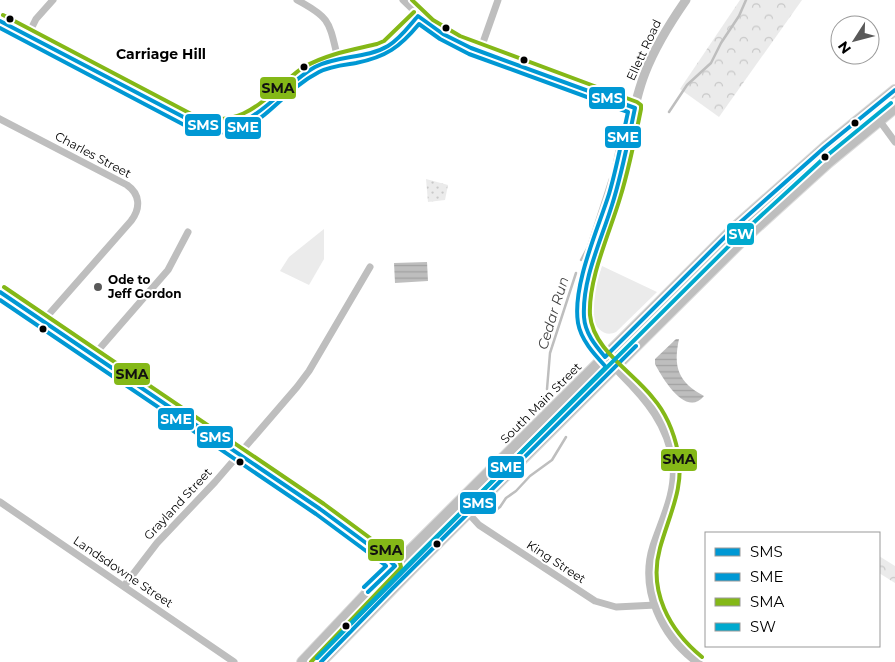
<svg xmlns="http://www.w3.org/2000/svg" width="895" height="662" font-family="Montserrat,sans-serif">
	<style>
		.green { fill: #ebebeb }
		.forest { fill: url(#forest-crowns) }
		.park { fill: url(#park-dots) }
		.water { fill: url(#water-rules) }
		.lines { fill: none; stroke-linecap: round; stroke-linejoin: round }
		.stream { stroke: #bebebe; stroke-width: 2.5 }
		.primary-casing { stroke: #dbdbdb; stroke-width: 12 }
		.minor { stroke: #bebebe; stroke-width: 7 }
		.tertiary { stroke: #bebebe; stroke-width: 9 }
		.primary { stroke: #bebebe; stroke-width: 10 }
		.bus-1-casing { stroke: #fff; stroke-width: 8 }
		.bus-2-casing { stroke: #fff; stroke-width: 8 }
		.bus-3-casing { stroke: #fff; stroke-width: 8 }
		.bus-4-casing { stroke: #fff; stroke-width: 8 }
		.bus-1 { stroke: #0098d4; stroke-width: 4 }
		.bus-2 { stroke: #0098d4; stroke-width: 4 }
		.bus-3 { stroke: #84b817; stroke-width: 4 }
		.bus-4 { stroke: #00a9ce; stroke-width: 4 }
		.bus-dot { fill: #000; stroke: #fff; stroke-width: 2 }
		.poi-dot { fill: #595959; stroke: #fff; stroke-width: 2 }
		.labels { text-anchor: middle; stroke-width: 4; stroke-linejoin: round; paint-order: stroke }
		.street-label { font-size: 12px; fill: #000; stroke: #fff }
		.poi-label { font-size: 12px; font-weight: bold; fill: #000; stroke: #fff; text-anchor: start }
		.neighbourhood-label { font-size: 14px; font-weight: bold; fill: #000; stroke: #fff }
		.water-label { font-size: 14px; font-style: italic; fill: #434343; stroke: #fff }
		.line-badge { stroke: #fff; stroke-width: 2 }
		.badge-label { font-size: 14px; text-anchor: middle; font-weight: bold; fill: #fff }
		.pale-badge-label { font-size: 14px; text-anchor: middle; font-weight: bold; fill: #111 }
	</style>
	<defs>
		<pattern id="forest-crowns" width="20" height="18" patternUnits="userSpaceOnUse" patternTransform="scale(1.25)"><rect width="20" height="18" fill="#ebebeb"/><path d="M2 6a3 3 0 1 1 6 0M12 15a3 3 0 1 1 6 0" fill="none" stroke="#c8c8c8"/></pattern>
		<pattern id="park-dots" width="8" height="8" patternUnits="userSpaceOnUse" patternTransform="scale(1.25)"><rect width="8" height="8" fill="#ebebeb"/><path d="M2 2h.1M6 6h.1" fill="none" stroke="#c8c8c8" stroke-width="1.8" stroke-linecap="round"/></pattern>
		<pattern id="water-rules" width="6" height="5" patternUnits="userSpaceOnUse" patternTransform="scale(1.25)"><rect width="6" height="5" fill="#bebebe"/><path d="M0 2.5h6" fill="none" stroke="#a2a2a2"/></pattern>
	</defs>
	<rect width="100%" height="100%" fill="#fff"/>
	<g class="green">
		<polygon points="324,229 324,259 309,285 280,271 289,257"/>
		<path d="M 602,266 L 657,292 L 616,332 C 610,335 604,334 599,329 C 582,311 596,286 602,266 Z"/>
	</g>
	<g class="forest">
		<polygon points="740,0 802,0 719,117 680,89"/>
		<polygon points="879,556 895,566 895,583 879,573"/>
	</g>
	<polygon class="park" points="426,179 448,185 445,200 428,202"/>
	<g class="water">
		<polygon points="427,262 428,281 395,283 394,263"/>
		<path d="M 676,339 L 679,339 C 673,367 678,382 704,396 C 686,418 663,379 655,364 L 655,359 Z"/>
	</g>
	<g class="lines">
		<g class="stream">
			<polyline points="669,112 687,85 711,63 721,43 739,16 746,0"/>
			<polyline points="614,164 618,143"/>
			<polyline points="581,260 588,247 610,179"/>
			<polyline points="547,389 550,353 576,273"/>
			<polyline points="486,512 496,510 500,507 506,498 516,491 530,476 552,460 566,437"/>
		</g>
		<g class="primary-casing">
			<g id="primary">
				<polyline points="302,662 368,592 736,226 825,147 895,90"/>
				<polyline points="321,662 414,567 743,240 828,163 895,108"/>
			</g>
		</g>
		<g class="minor">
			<path d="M 297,0 C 331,18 329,22 338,59"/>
			<polyline points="403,0 429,25 457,42 635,108"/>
			<path d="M 0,21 L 193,122 C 240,141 272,99 306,73 L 330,61 L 379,50 L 388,46 L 418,16"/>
			<polyline points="28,35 36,19 53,0"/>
			<polyline points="480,51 498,0"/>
			<polyline points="871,109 895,142"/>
			<path d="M 0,119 L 127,185 C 140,194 141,208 131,221 L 43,321"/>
			<polyline points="94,355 168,270 188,232"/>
			<polyline points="0,502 234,662"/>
			<polyline points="459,503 479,525 595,601 616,607 656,605"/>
			<polyline points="124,586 157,543 215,482 297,387 309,371 370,267"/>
		</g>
		<g class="tertiary">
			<path d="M 686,0 C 670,23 655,47 645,73 C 632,106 629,141 620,176 C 610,216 593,254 586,295 C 583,307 582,321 588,333 C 595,348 609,361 621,373 C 647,399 669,425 674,463 C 677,493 663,519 654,546 C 640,590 663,637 698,662"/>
			<polyline points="0,292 320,509 389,560 405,576"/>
		</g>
		<use href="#primary" class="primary"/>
		<g class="bus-1-casing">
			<g id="bus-1">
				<path d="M 0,21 L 193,122 C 199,124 205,126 212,127 C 254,132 282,85 315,67 C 338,55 366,59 388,46 C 400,39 409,26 418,16 L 443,34 L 471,48 L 635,108 C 628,141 622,174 612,205 C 601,241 582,279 584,317 C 585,333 595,345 605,357 L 736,226 L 825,147 L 895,90"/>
				<polyline points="0,292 320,509 389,560 395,566 368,592"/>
				<polyline points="321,662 392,589 636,346"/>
			</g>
		</g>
		<g class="bus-2-casing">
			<g id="bus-2">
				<path d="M 0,28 L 190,128 C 258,148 269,98 319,72 C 330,66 343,65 356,63 C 386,57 400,47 419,24 L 440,39 L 469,54 L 628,112 C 622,139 617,167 609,194 C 598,229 572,286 578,323 C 581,340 594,354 606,367 L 317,658"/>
				<polyline points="0,300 316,514 385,565 386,566 364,587"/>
			</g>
		</g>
		<g class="bus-3-casing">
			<g id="bus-3">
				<path d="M 412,0 L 433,20 L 460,36 L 637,102 L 641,105 L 641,109 C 635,139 629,169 620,198 C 610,232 588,279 590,315 C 593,350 633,372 653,398 C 666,413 674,433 678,452 C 685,487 669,515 660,548 C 648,591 669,630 702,657"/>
				<path d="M 3,15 L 195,116 C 235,127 255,109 283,84 C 290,78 297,71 304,67 C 327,54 352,50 377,44 L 384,41 L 414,12"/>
				<polyline points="4,287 324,504 393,555 400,563 401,567 399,570 311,662"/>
			</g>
		</g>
		<g class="bus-4-casing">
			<polyline id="bus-4" points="317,658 410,563 739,236 824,158 891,103"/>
		</g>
		<use href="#bus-1" class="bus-1"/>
		<use href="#bus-2" class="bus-2"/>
		<use href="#bus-3" class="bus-3"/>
		<use href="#bus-4" class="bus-4"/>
	</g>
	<g class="bus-dot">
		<circle cx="10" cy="19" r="4.5"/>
		<circle cx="446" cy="28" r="4.5"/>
		<circle cx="524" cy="60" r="4.5"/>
		<circle cx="304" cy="67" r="4.5"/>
		<circle cx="855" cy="123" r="4.5"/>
		<circle cx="825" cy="157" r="4.5"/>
		<circle cx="43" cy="329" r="4.5"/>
		<circle cx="240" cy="462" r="4.5"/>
		<circle cx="437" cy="544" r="4.5"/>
		<circle cx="346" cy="626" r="4.5"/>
	</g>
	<circle class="poi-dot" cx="98" cy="287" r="5"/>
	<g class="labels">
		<g class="street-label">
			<text transform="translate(644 50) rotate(-65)" y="4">Ellett Road</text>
			<text transform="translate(93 155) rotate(28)" y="4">Charles Street</text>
			<text transform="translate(541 403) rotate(-45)" y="4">South Main Street</text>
			<text transform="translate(178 504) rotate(-47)" y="4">Grayland Street</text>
			<text transform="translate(556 562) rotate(33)" y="4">King Street</text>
			<text transform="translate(123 572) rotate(34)" y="4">Landsdowne Street</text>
		</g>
		<g class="poi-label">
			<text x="108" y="284">Ode to<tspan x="108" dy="14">Jeff Gordon</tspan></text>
		</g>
		<g class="neighbourhood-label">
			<text x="161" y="59">Carriage Hill</text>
		</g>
		<g class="water-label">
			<text transform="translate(553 313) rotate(-73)" y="5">Cedar Run</text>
		</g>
	</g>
	<g class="line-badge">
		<rect x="259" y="76" width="38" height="24" rx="5" fill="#84b817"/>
		<rect x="588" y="86" width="38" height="24" rx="5" fill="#0098d4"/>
		<rect x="184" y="113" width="38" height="24" rx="5" fill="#0098d4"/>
		<rect x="224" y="116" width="38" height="24" rx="5" fill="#0098d4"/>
		<rect x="604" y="125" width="38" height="24" rx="5" fill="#0098d4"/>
		<rect x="726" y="222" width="29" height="24" rx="5" fill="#00a9ce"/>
		<rect x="113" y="362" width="38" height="24" rx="5" fill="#84b817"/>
		<rect x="157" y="407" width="38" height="24" rx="5" fill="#0098d4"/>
		<rect x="196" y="425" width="38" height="24" rx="5" fill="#0098d4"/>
		<rect x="660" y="448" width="38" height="24" rx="5" fill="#84b817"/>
		<rect x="487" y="455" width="38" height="24" rx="5" fill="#0098d4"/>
		<rect x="459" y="491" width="38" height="24" rx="5" fill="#0098d4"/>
		<rect x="367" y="538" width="38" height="24" rx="5" fill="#84b817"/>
	</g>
	<g class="badge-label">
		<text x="607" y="103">SMS</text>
		<text x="203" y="130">SMS</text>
		<text x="243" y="132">SME</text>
		<text x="623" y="142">SME</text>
		<text x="741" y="239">SW</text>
		<text x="176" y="424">SME</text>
		<text x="215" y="442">SMS</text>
		<text x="506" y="472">SME</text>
		<text x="478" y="508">SMS</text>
	</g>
	<g class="pale-badge-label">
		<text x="278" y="93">SMA</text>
		<text x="132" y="379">SMA</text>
		<text x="679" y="464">SMA</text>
		<text x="386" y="555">SMA</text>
	</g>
	<rect x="705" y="532" width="175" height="115" fill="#ffffff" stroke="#999999"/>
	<rect x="715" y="548" width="25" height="8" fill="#0098d4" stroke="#999999"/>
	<text x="750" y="557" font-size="15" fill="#000000">SMS</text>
	<rect x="715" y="573" width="25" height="8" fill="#0098d4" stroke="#999999"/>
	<text x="750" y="582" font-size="15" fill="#000000">SME</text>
	<rect x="715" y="598" width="25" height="8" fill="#84b817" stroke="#999999"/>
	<text x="750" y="607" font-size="15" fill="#000000">SMA</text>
	<rect x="715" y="623" width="25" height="8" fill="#00a9ce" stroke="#999999"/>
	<text x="750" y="632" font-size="15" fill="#000000">SW</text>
	<g transform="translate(855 40) rotate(234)"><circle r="24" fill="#ffffff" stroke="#999999"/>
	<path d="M0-4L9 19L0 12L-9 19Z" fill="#595959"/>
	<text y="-8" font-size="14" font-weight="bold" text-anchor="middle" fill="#000000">N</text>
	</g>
</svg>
